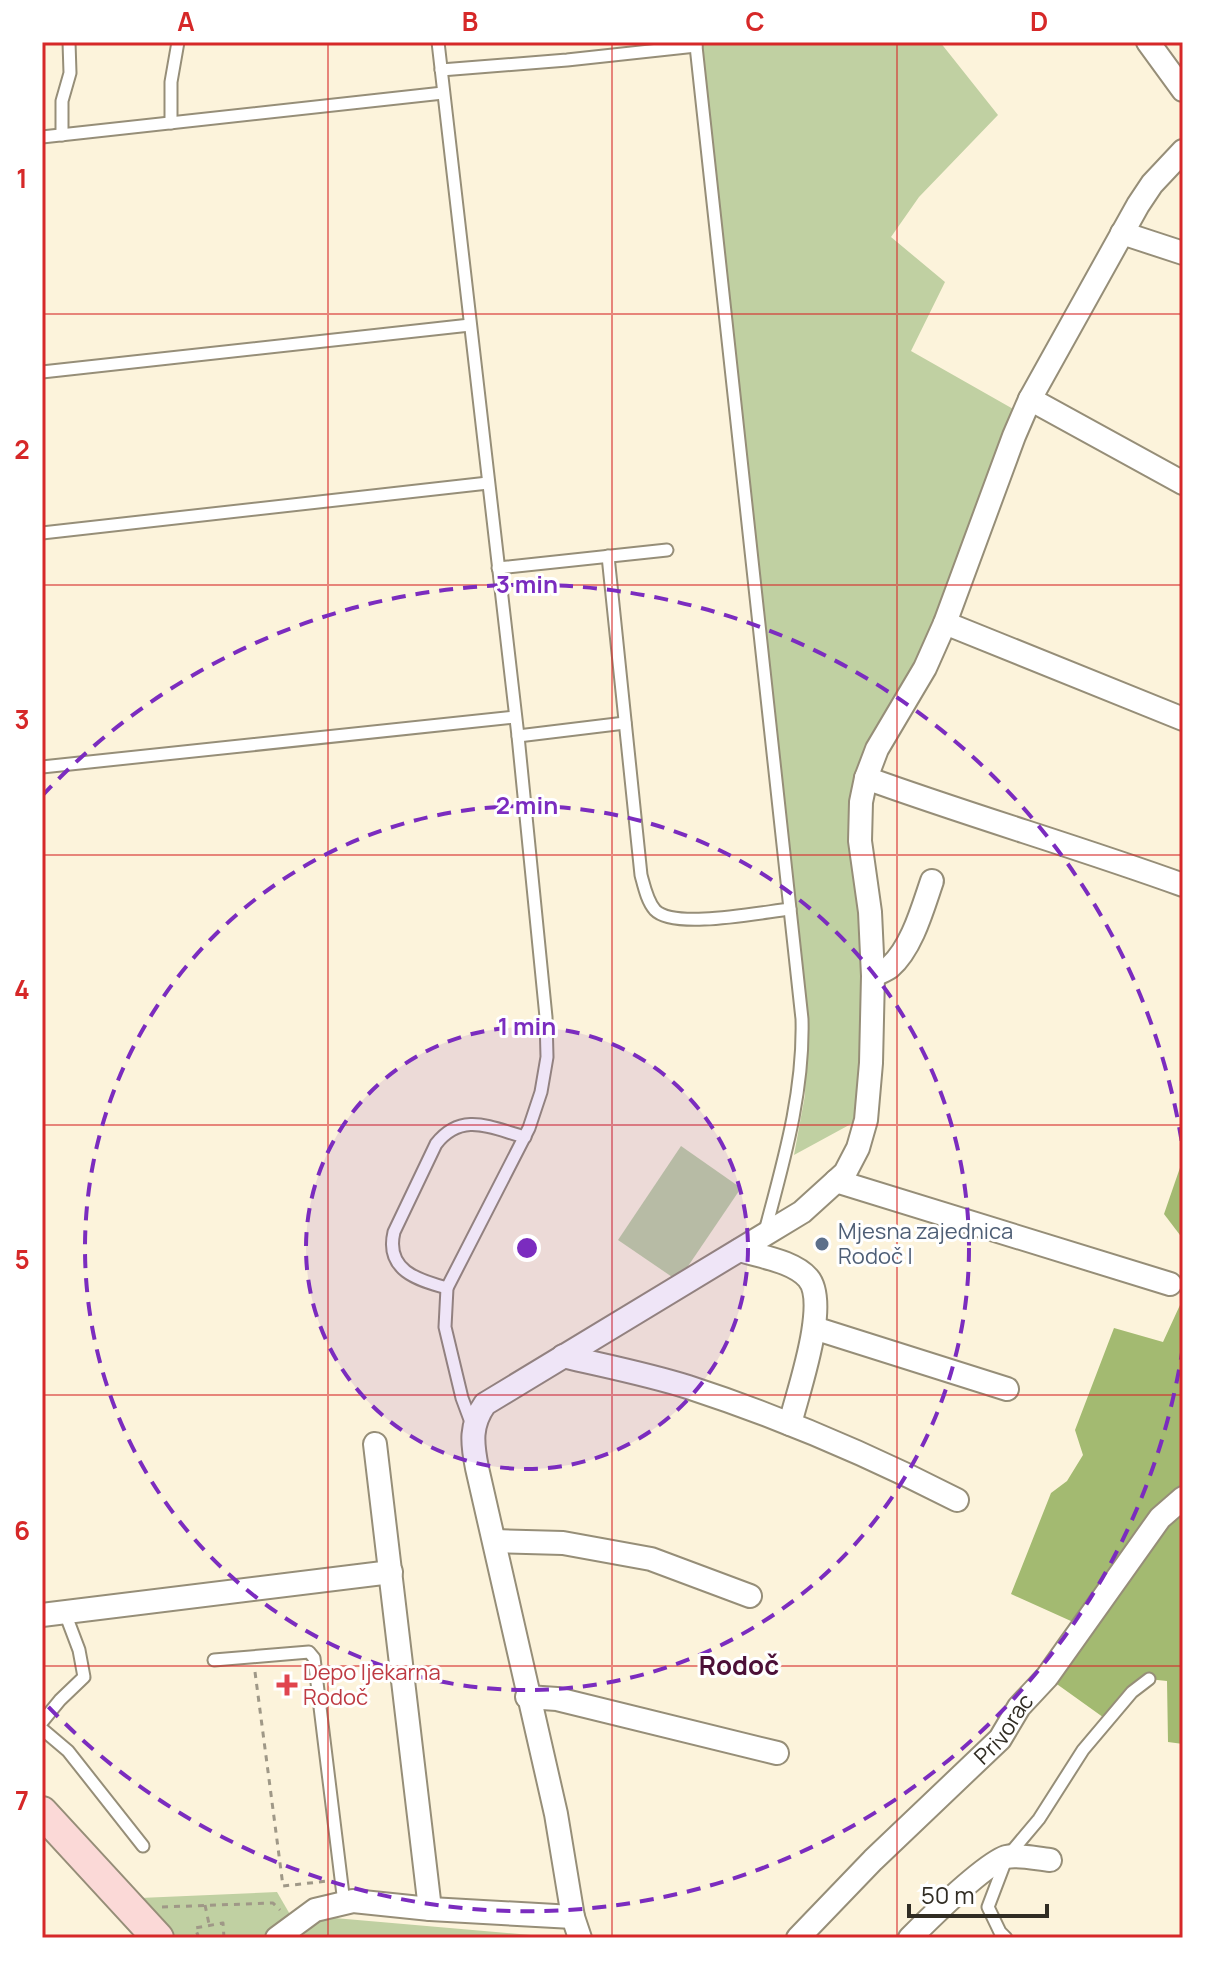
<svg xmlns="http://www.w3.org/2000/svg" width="1225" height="1980" font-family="Manrope,sans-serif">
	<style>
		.green { fill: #c0d0a2 }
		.forest { fill: #a3ba71 }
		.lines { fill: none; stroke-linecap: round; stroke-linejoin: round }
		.lane-casing { stroke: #968e78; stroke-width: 15 }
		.street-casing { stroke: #968e78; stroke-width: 26 }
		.secondary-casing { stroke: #968e78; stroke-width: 34 }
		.path { stroke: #9f9887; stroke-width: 3; stroke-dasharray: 6 6; stroke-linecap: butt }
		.lane { stroke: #fff; stroke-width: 11 }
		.street { stroke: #fff; stroke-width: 22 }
		.secondary { stroke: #fbd9d7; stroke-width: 30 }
		.grid { fill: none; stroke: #d62828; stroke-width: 2; stroke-opacity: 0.55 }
		.ring { fill: none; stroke: #7b2cbf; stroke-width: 4; stroke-dasharray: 14 10 }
		.service-dot { fill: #5c6f8a; stroke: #fff; stroke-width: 3 }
		.health-dot { fill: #e0444e; stroke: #fff; stroke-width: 3 }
		.labels { text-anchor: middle; stroke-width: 6; stroke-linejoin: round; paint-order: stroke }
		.service-label { font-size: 22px; fill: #4e5e75; stroke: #fff; text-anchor: start }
		.health-label { font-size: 22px; fill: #be3a42; stroke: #fff; text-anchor: start }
		.street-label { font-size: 22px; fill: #302c23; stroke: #fff }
		.quarter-label { font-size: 26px; font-weight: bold; fill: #4c1037; stroke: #fff }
		.centre { fill: #7b2cbf; stroke: #fff; stroke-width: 4 }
		.ring-label { font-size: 24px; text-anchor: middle; font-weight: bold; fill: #7b2cbf; stroke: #fff; stroke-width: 6; stroke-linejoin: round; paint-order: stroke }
		.neatline { fill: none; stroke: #d62828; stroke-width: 3 }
		.grid-label { font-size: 26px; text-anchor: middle; font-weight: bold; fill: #d62828 }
	</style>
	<rect width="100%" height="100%" fill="#fcf3db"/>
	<g class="green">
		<polygon points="701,42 940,42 998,115 919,197 891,237 945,282 911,351 1020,413 936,625 866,762 868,972 862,1118 794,1155 805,1095 806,1037"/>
		<polygon points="681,1146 741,1188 678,1281 618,1240"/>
		<polygon points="277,1892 295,1923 277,1938 158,1938 140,1898"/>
		<polygon points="323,1917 554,1937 555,1938 302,1938 302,1936"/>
	</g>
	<g class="forest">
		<polygon points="1183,1159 1183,1239 1164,1214"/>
		<polygon points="1183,1290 1183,1744 1168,1742 1167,1681 1148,1679 1107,1720 1047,1677 1082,1626 1011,1594 1051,1493 1067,1481 1083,1455 1075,1430 1114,1328 1163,1342 1180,1305"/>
	</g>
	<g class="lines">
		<g class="lane-casing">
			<g id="lane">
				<polyline points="438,42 518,736 546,1017 547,1057 541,1092 529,1128 447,1288 445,1327 462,1398 472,1425"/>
				<path d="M 696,46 L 802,1019 C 804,1094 783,1163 764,1235"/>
				<polyline points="441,70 567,60 696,46 695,42"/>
				<polyline points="171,123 171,82 178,42"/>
				<polyline points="62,135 62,101 70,73 69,42"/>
				<polyline points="42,137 443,93"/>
				<polyline points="42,372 470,325"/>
				<polyline points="42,533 488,483"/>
				<path d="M 608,556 L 641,875 C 644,886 647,901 655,910 C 674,930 762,912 790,909"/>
				<polyline points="498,568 667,550"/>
				<polyline points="518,736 625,723"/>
				<polyline points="42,767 515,717"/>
				<path d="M 447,1288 C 417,1280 385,1270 394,1232 L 436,1144 C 462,1111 491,1128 525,1137"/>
				<polyline points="214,1660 309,1652 314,1658 344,1903"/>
				<polyline points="42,1722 60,1700 84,1677 79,1650 65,1613"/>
				<polyline points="42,1729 68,1751 143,1846"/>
				<polyline points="1006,1938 1000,1932 988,1907 1007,1857 1039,1819 1083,1750 1132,1692 1149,1679"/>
			</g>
		</g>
		<g class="street-casing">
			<g id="street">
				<polyline points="1148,42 1183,90"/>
				<polyline points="1122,233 1183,253"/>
				<polyline points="1030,399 1183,483"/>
				<polyline points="945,623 1183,719"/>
				<path d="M 866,778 C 971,816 1078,847 1183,885"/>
				<path d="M 873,976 C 878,973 886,970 890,967 C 912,948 923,907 932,881"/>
				<polyline points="836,1181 1170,1284"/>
				<path d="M 740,1250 C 761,1257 793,1261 808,1278 C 830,1303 797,1394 790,1424"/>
				<polyline points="814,1328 1007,1389"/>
				<path d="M 563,1356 C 605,1366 647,1374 688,1387 C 780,1417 871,1456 957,1500"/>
				<polyline points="375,1444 430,1909"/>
				<polyline points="495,1541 563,1543 651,1559 750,1596"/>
				<polyline points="42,1615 391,1572"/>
				<polyline points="527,1697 557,1699 777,1753"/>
				<polyline points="277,1938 315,1910 353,1901 430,1909 573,1917"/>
				<path d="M 580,1938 L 573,1917 L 556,1814 L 477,1468 C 472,1443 470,1425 485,1404 L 802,1212 L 845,1173 L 858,1148 L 866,1120 L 871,1063 L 873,976 L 870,912 L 860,841 L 861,802 L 866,778 L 877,749 L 925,668 L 945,623 L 1014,436 L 1030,399 L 1138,205 L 1152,184 L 1183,151"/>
				<path id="s1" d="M 798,1938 L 873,1860 L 1000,1739 L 1019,1707 L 1047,1677 L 1160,1518 L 1183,1498"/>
				<path d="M 910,1938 C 929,1919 983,1865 1006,1857 C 1018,1854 1038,1859 1050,1860"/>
			</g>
		</g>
		<g class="secondary-casing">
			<polyline id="secondary" points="42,1812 158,1938"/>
		</g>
		<g class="path">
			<polyline points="255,1672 283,1886 328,1881"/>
			<polyline points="205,1905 209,1924"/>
			<polyline points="162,1907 273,1903 280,1910"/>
			<polyline points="199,1938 195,1928 223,1923 224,1938"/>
		</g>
		<use href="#lane" class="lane"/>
		<use href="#street" class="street"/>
		<use href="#secondary" class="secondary"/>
	</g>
	<path class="grid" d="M 328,42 L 328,1938M 612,42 L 612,1938M 897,42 L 897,1938M 42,314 L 1183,314M 42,585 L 1183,585M 42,855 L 1183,855M 42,1125 L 1183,1125M 42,1395 L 1183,1395M 42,1666 L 1183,1666"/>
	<circle cx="527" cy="1248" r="221" fill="#7b2cbf" fill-opacity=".12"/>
	<g class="ring">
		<circle cx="527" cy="1248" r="221"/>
		<circle cx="527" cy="1248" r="442"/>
		<path d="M1183 1346A663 663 0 0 1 42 1700M42 796A663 663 0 0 1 1183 1150"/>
	</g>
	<circle class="service-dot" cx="822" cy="1244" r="8"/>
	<path class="health-dot" d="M283 1673h8v8h8v8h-8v8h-8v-8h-8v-8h8z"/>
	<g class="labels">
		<g class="service-label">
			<text x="838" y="1239">Mjesna zajednica<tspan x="838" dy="25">Rodoč I</tspan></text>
		</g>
		<g class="health-label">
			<text x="303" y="1680">Depo ljekarna<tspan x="303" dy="25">Rodoč</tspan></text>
		</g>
		<g class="street-label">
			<text dy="8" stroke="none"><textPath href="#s1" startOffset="294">Privorac</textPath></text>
		</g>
		<g class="quarter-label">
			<text x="739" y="1675">Rodoč</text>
		</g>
	</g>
	<circle cx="527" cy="1248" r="12" class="centre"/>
	<g class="ring-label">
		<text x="527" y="593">3 min</text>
		<text x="527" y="814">2 min</text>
		<text x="527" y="1035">1 min</text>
	</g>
	<rect width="1225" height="1980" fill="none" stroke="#ffffff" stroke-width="88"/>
	<path d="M909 1904v12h138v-12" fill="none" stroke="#302c23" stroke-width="4"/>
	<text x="921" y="1904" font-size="24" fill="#302c23" stroke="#ffffff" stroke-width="6" paint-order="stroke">50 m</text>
	<rect x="44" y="44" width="1137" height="1892" class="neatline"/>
	<g class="grid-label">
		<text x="186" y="31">A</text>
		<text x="470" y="31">B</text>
		<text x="755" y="31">C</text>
		<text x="1039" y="31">D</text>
		<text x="22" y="188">1</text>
		<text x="22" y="459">2</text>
		<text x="22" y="729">3</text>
		<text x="22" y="999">4</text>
		<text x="22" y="1269">5</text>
		<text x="22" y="1540">6</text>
		<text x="22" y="1810">7</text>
	</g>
</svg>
